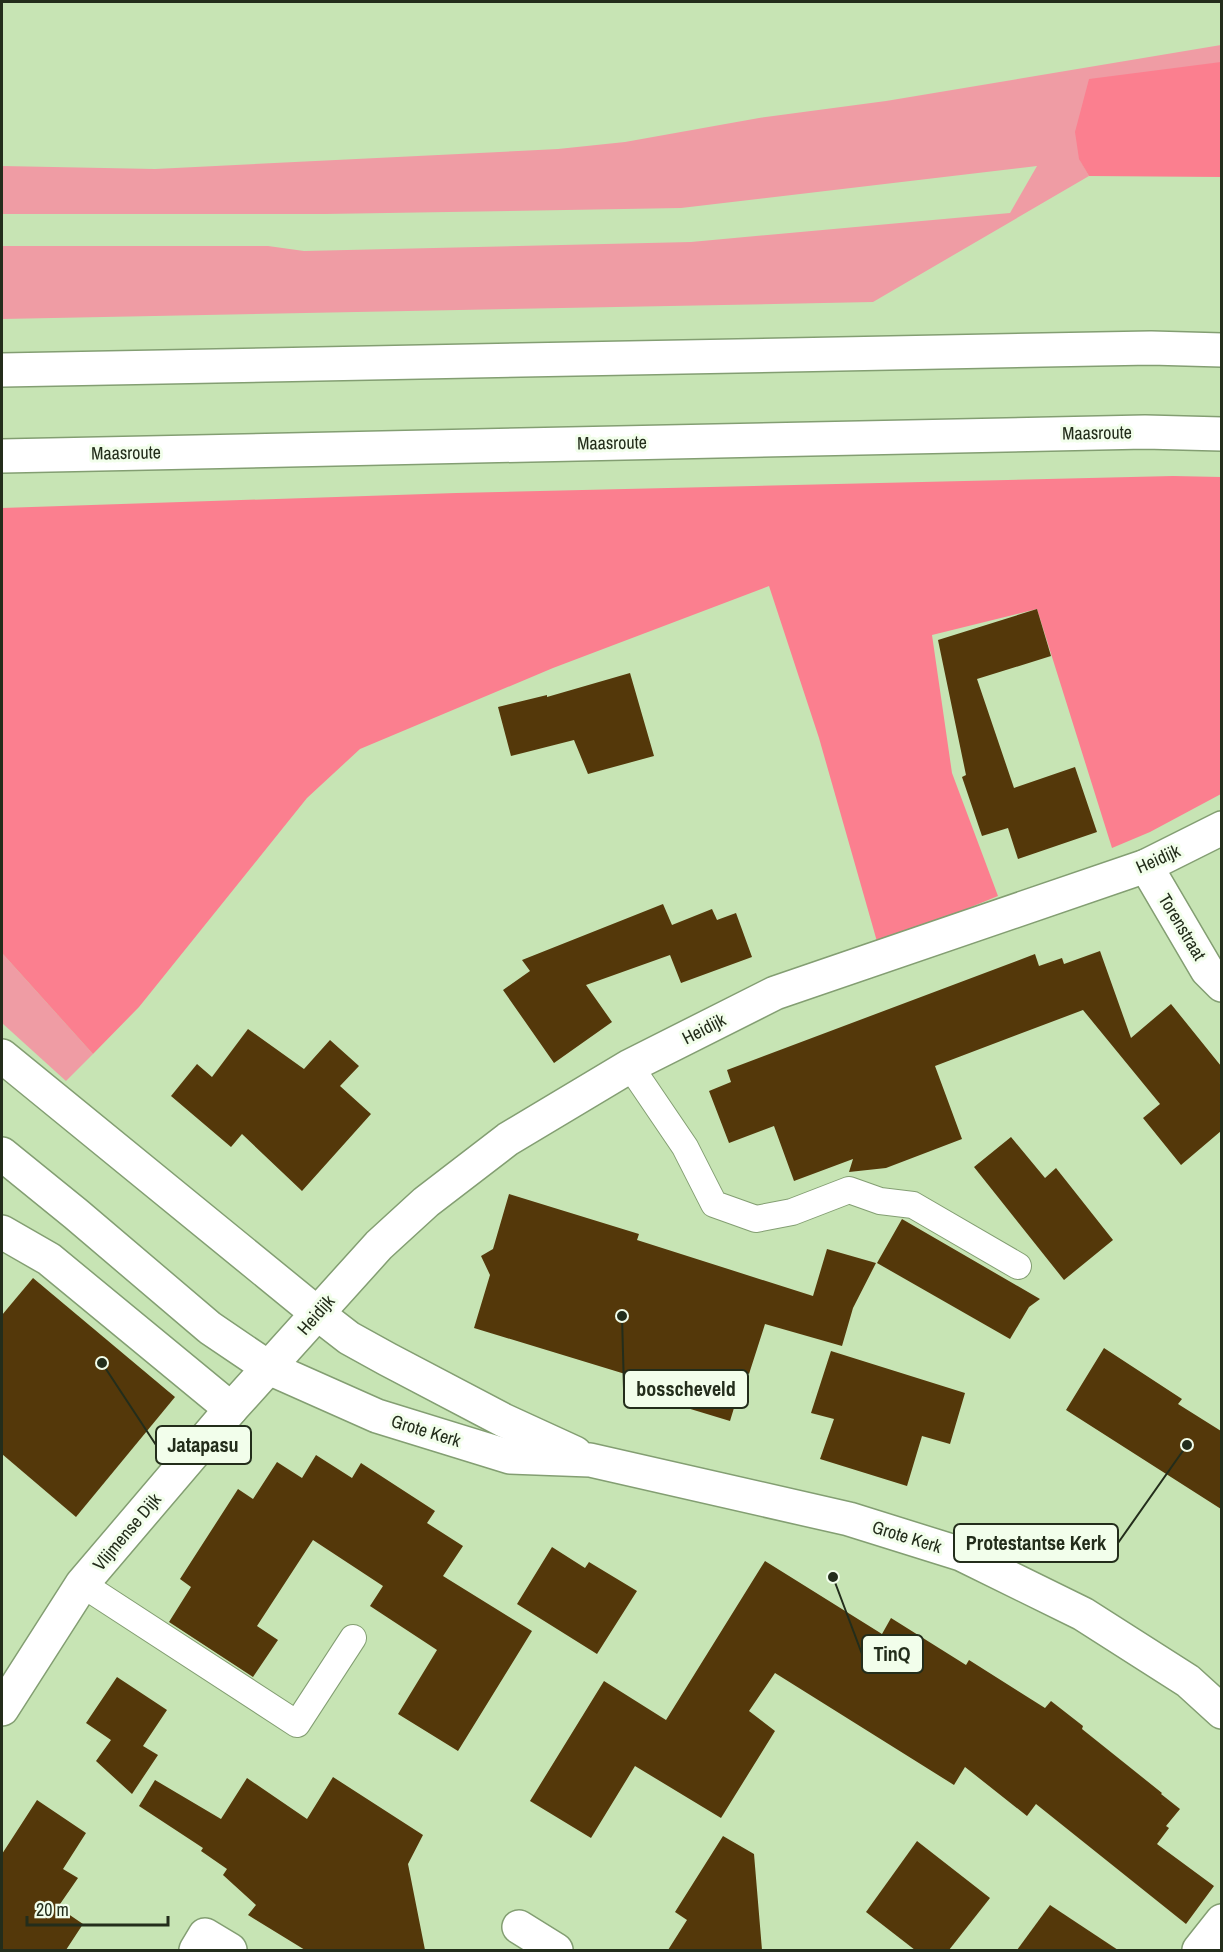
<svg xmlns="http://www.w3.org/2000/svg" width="1223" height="1952" font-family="'Archivo Narrow',sans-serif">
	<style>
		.green { fill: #ef9ca4 }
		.forest { fill: #fb7f8f }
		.building { fill: #54380a }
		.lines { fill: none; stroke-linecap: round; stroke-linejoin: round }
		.lane-casing { stroke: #839e72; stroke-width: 28 }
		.street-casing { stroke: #839e72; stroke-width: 36 }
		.secondary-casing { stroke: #839e72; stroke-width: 36 }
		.highway-casing { stroke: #839e72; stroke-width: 36 }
		.lane { stroke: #fff; stroke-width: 26 }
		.street { stroke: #fff; stroke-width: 33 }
		.secondary { stroke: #fff; stroke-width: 33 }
		.highway { stroke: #fff; stroke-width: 33 }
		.labels { text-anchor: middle; stroke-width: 6; stroke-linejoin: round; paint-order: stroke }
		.street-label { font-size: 18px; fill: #232d1b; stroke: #f2feeb }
		.leader { fill: none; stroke: #232d1b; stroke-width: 2 }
		.callout-dot { fill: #232d1b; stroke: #f2feeb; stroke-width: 2 }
		.callout { fill: #f2feeb; stroke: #232d1b; stroke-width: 2 }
		.callout-label { font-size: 20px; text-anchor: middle; font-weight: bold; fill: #232d1b }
	</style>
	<rect width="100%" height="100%" fill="#c7e4b4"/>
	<g class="green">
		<polygon points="1221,45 1221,139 1080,160 1089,176 873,302 2,319 2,246 268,246 304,251 691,242 1010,213 1037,166 681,208 325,214 2,214 2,166 155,169 558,149 625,142 759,118 886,101"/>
		<polygon points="2,953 93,1054 66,1081 2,1023"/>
	</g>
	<g class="forest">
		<polygon points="1221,62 1221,177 1089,176 1079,159 1075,132 1089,79"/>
		<polygon points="1173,476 1221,477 1221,794 1150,832 1112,848 1037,609 932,635 952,773 998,896 878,945 819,738 769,586 553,668 360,749 307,798 139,1007 93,1054 2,953 2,508 456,493"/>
	</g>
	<g class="building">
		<polygon points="1037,609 1051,656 977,679 1014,788 1075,767 1097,832 1018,859 1008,828 982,836 962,777 966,775 938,640"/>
		<polygon points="630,673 654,756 588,774 574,740 511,756 498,707 547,695 547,697"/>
		<polygon points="663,904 672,925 712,909 717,920 736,913 752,957 681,983 670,955 586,985 612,1022 554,1063 503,990 530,971 522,960"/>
		<polygon points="1100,951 1131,1038 1171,1004 1221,1066 1221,1131 1181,1165 1143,1118 1160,1104 1083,1010 935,1066 962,1139 886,1168 849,1172 853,1159 794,1181 774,1126 729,1143 709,1091 731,1082 727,1070 1035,954 1039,966 1062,958 1064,964"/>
		<polygon points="248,1029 304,1069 330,1040 359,1066 340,1086 371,1114 302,1191 242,1134 231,1147 171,1096 197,1064 212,1077"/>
		<polygon points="1011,1137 1045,1178 1056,1168 1113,1240 1064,1280 974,1167"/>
		<polygon points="509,1194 639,1234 637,1240 813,1296 827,1249 876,1263 853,1308 842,1346 765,1324 749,1374 745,1372 730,1421 631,1391 635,1377 474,1328 490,1275 481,1256 493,1249"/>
		<polygon points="902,1219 1040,1299 1029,1307 1010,1339 877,1263"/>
		<polygon points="33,1278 175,1397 76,1517 2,1454 2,1315"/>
		<polygon points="1104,1348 1182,1399 1178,1404 1221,1431 1221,1509 1066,1410"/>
		<polygon points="831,1351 965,1393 950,1444 922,1436 907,1486 820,1459 834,1419 811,1413"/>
		<polygon points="316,1455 352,1478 361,1463 435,1511 427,1523 463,1546 443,1576 532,1631 458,1751 398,1714 437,1650 370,1606 383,1586 313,1540 257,1626 278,1640 253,1677 169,1622 191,1587 180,1579 238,1489 253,1499 277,1462 302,1478"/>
		<polygon points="552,1547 585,1568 589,1562 637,1591 597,1654 517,1604"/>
		<polygon points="765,1561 882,1634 891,1618 966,1665 969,1660 1045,1708 1051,1701 1083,1726 1082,1729 1162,1793 1161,1794 1180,1809 1166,1826 1169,1828 1157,1844 1214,1886 1186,1924 1036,1804 1027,1816 965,1767 954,1785 775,1673 749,1711 775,1731 721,1818 635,1766 591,1838 530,1801 604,1681 666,1720"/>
		<polygon points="117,1677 167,1710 143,1746 158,1755 132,1794 96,1761 111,1740 86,1723"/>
		<polygon points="333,1777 423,1835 408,1864 425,1950 305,1950 248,1915 256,1905 223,1875 227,1869 201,1851 203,1848 139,1806 155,1780 221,1819 247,1778 307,1819"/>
		<polygon points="37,1800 86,1833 63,1869 78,1878 58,1907 83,1924 66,1950 2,1950 2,1854"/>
		<polygon points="723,1836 754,1854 762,1950 668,1950 687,1920 675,1912"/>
		<polygon points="917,1841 990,1898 949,1950 915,1950 866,1912"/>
		<polygon points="1050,1905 1118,1950 1017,1950"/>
	</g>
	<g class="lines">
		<g class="lane-casing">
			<g id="lane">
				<polyline points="630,1066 685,1147 714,1204 756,1219 792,1212 849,1190 880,1201 913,1205 1018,1266"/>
				<polyline points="82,1584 297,1724 353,1638"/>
			</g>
		</g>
		<g class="street-casing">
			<g id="street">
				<polyline points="1146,866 1207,970 1222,985"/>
				<polyline points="2,1232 49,1259 231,1409"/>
				<polyline points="2,1709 82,1584 231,1409 379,1245 426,1202 508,1139 630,1066 775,993 1146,866 1222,828"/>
				<polyline points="519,1927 556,1950"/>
				<polyline points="196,1950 205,1935 230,1950"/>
				<polyline points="1199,1950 1222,1921"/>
			</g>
		</g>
		<g class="secondary-casing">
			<g id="secondary">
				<polyline points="318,1314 349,1338 387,1359 503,1420 575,1453"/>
				<polyline points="269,1368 377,1416 510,1457 590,1460 849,1519 961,1554 1083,1614 1188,1681 1222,1712"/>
			</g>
		</g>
		<g class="highway-casing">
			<g id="highway">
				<polyline points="2,370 1151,348 1222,350"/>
				<polyline points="2,456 1145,432 1222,434"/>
				<polyline points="2,1056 318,1314"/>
				<polyline points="2,1154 76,1214 210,1328 269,1368"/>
			</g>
		</g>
		<use href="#lane" class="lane"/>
		<use href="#street" class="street"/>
		<use href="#secondary" class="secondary"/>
		<use href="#highway" class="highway"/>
	</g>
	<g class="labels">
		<g class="street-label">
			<text transform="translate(1097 433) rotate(-1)" y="6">Maasroute</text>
			<text transform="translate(612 443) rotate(-1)" y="6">Maasroute</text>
			<text transform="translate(126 453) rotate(-1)" y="6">Maasroute</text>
			<text transform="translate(1158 859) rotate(-24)" y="6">Heidijk</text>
			<text transform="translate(1182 927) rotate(59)" y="6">Torenstraat</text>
			<text transform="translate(704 1029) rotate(-27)" y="6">Heidijk</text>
			<text transform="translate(316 1315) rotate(-49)" y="6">Heidijk</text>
			<text transform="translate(426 1431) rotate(17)" y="6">Grote Kerk</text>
			<text transform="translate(127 1532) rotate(-50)" y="6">Vlijmense Dijk</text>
			<text transform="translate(907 1537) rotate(17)" y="6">Grote Kerk</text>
		</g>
	</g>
	<path class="leader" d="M622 1316L624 1389M102 1363L156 1445M1187 1445L1118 1543M833 1577L862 1654"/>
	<g class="callout-dot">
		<circle cx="622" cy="1316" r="6"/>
		<circle cx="102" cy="1363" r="6"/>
		<circle cx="1187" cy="1445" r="6"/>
		<circle cx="833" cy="1577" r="6"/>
	</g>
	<g class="callout">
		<rect x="624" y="1370" width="124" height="38" rx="6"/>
		<rect x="156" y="1426" width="95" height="38" rx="6"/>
		<rect x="954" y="1524" width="164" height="38" rx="6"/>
		<rect x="862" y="1635" width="61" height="38" rx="6"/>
	</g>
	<g class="callout-label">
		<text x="686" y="1396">bosscheveld</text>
		<text x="203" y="1452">Jatapasu</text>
		<text x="1036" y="1550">Protestantse Kerk</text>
		<text x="892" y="1661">TinQ</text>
	</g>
	<rect width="1223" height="1952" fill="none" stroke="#232d1b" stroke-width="6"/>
	<path d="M27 1916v9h141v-9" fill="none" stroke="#232d1b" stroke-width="3"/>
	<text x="36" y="1916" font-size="18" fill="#232d1b" stroke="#f2feeb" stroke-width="4.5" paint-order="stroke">20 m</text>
</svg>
